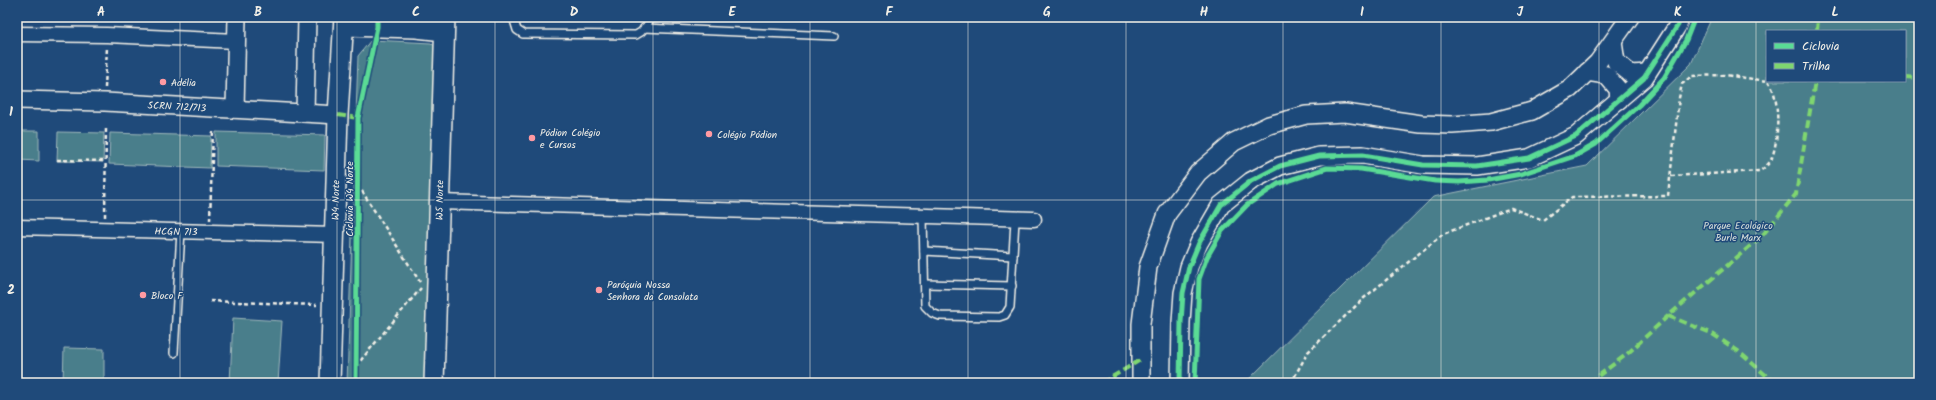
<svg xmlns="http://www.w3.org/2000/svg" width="1936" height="400" font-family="Kalam,sans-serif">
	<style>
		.green { fill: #4a7e8b; stroke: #9fb8ba; fill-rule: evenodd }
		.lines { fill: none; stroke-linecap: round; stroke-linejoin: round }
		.service-casing { stroke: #f4f1e8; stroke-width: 10 }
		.minor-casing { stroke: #f4f1e8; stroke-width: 17 }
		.tertiary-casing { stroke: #f4f1e8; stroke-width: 20 }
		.secondary-casing { stroke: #f4f1e8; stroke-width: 22 }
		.path { stroke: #f4f1e8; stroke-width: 2.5; stroke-dasharray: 4 3; stroke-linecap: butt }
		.service { stroke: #1f4a7a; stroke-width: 7 }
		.minor { stroke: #1f4a7a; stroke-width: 14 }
		.tertiary { stroke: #1f4a7a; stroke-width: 17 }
		.secondary { stroke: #1f4a7a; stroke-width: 19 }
		.quiet { stroke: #7fd670; stroke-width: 4; stroke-dasharray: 8 4; stroke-linecap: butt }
		.cycleway-casing { stroke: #1f4a7a; stroke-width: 8 }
		.cycleway { stroke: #5adb95; stroke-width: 5 }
		.grid { fill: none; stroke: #f4f1e8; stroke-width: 1; stroke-opacity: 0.55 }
		.poi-dot { fill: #ff9aa2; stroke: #1f4a7a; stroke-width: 1.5 }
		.labels { text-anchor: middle; stroke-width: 3; stroke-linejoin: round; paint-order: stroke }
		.poi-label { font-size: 10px; fill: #f4f1e8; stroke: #1f4a7a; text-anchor: start }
		.street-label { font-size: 10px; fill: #f4f1e8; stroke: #1f4a7a }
		.park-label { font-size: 10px; fill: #dae0da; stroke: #1f4a7a }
		.neatline { fill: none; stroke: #f4f1e8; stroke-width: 1.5 }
		.grid-label { font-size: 13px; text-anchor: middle; font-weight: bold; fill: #f4f1e8 }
	</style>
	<rect width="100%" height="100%" fill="#1f4a7a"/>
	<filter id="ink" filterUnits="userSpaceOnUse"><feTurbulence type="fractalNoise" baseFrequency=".025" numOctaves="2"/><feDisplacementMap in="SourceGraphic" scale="8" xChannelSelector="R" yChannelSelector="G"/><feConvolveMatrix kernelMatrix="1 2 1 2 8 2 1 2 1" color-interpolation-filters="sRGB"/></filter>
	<g filter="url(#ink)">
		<g class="green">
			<path d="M 1712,17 L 1919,17 L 1919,383 L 1245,383 L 1433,197 L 1587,166 L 1691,64 ZM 1767,31 L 1905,31 L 1905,81 L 1767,81 Z"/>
			<polygon points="371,40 431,43 438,49 427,383 347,383 358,56"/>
			<polygon points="17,131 39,131 39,161 17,160"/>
			<polygon points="58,132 104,133 103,162 57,161"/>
			<polygon points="216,132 325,135 324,170 216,166"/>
			<polygon points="110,133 211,136 210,168 109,164"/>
			<polygon points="233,318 282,321 278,383 230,383"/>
			<polygon points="64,348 104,349 104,383 63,383"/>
		</g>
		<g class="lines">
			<g class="service-casing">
				<g id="service">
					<polyline points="513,17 517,30 523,34 636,35 641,32 648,24 648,17"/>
					<polyline points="644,28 834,36"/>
					<polyline points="923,217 925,306 932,313 940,316 999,317 1005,315 1010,307 1015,220"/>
					<polyline points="924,251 1013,256"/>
					<polyline points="925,284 1012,286"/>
					<polyline points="174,353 181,231"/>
				</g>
			</g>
			<g class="minor-casing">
				<g id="minor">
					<polyline points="17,34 107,35 236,41"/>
					<polyline points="439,202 1034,219"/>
					<polyline points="17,227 335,235"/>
				</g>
			</g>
			<g class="tertiary-casing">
				<g id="tertiary">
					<polyline points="1613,42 1616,62 1631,74 1647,73"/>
					<polyline points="1587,72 1606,75 1618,89 1619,100"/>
					<polyline points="17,100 105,102 338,115"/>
					<polyline points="235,109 237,17"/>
					<polyline points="305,113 307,17"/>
					<polyline points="1141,383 1141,324 1148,267 1167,214 1198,173 1234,142 1269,125 1306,115 1345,113 1421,124 1452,125 1491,122 1532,111 1570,89 1598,62 1630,17"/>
					<polyline points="1180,383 1181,322 1183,293 1189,267 1199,243 1221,205 1251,181 1280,166 1319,156 1363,155 1423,165 1477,166 1529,158 1576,136 1644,78 1678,25 1680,17"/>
				</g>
			</g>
			<g class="secondary-casing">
				<g id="secondary">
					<polyline points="344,26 416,28 444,31"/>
					<polyline points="330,383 338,115 344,17"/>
					<polyline points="434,383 445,17"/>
				</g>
			</g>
			<g class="path">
				<polyline points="105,88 107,47"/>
				<polyline points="57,160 105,161"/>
				<path d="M 1671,176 L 1760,171 C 1764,168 1769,164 1771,160 C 1779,142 1781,97 1768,81"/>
				<polyline points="358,185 420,282"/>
				<polyline points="105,217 106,126"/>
				<polyline points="210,220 213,129"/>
				<polyline points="210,301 317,305"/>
				<polyline points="356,366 421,288"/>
				<polyline points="1291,383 1308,352 1364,298 1443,234 1511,208 1543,220 1572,197 1668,196 1679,98 1682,84 1692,76 1725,75 1767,81"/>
			</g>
			<use href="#service" class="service"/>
			<use href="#minor" class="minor"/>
			<use href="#tertiary" class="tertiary"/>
			<use href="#secondary" class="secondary"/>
			<g class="quiet">
				<polyline points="1817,31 1818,17"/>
				<polyline points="1905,77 1919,78"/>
				<polyline points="338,115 358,118"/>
				<polyline points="1668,316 1711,333 1738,351 1775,383"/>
				<polyline points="1102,383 1142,359"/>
				<polyline points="1589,383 1627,354 1668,316 1762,236 1796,194 1815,81"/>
			</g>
			<g class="cycleway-casing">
				<g id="cycleway">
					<polyline points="356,383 358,118 377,27 377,17"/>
					<polyline points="1180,383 1181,322 1183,293 1189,267 1199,243 1221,205 1251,181 1280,166 1319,156 1363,155 1423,165 1477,166 1529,158 1576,136 1644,78 1678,25 1680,17"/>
					<polyline points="1195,383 1199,279 1207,257 1222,231 1247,205 1278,184 1327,168 1361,169 1435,181 1459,182 1488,180 1521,174 1575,156 1596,144 1639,105 1664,78 1686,40 1695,17"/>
				</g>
			</g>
			<use href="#cycleway" class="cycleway"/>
		</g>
	</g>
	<path class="grid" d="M 180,17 L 180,383M 337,17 L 337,383M 495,17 L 495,383M 653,17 L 653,383M 810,17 L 810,383M 968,17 L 968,383M 1126,17 L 1126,383M 1283,17 L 1283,383M 1441,17 L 1441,383M 1599,17 L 1599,383M 1756,17 L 1756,383M 17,200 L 1919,200"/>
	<g class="poi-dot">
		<circle cx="163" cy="82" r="4"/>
		<circle cx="709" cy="134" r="4"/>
		<circle cx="532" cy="138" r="4"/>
		<circle cx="599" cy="290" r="4"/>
		<circle cx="143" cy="295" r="4"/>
	</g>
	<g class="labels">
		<g class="poi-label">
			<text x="171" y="86">Adélia</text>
			<text x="540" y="136">Pódion Colégio<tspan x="540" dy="12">e Cursos</tspan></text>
			<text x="717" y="138">Colégio Pódion</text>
			<text x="607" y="288">Paróquia Nossa<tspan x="607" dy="12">Senhora da Consolata</tspan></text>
			<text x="151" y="299">Bloco F</text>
		</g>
		<g class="street-label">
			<text transform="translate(177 106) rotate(3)" y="4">SCRN 712/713</text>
			<text transform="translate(349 199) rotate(-90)" y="4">Ciclovia W4 Norte</text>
			<text transform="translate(335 200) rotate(-89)" y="4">W4 Norte</text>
			<text transform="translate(439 200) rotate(-89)" y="4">W5 Norte</text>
			<text transform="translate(176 231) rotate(1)" y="4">HCGN 713</text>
		</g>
		<g class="park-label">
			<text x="1738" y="229">Parque Ecológico<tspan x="1738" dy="12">Burle Marx</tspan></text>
		</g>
	</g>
	<rect width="1936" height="400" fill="none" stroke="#1f4a7a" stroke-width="44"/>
	<rect x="1766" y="30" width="140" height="52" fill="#1f4a7a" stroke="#748da6"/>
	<rect x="1774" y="43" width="20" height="6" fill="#5adb95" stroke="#748da6"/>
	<text x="1802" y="50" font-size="12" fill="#f4f1e8">Ciclovia</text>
	<rect x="1774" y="63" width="20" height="6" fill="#7fd670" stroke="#748da6"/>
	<text x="1802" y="70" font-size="12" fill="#f4f1e8">Trilha</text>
	<rect x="22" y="22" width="1892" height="356" class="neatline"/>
	<g class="grid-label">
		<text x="101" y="16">A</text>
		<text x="258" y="16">B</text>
		<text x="416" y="16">C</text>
		<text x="574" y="16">D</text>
		<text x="732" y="16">E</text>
		<text x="889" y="16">F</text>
		<text x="1047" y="16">G</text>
		<text x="1204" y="16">H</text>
		<text x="1362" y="16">I</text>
		<text x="1520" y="16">J</text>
		<text x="1678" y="16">K</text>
		<text x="1835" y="16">L</text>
		<text x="11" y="116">1</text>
		<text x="11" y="294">2</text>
	</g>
</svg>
